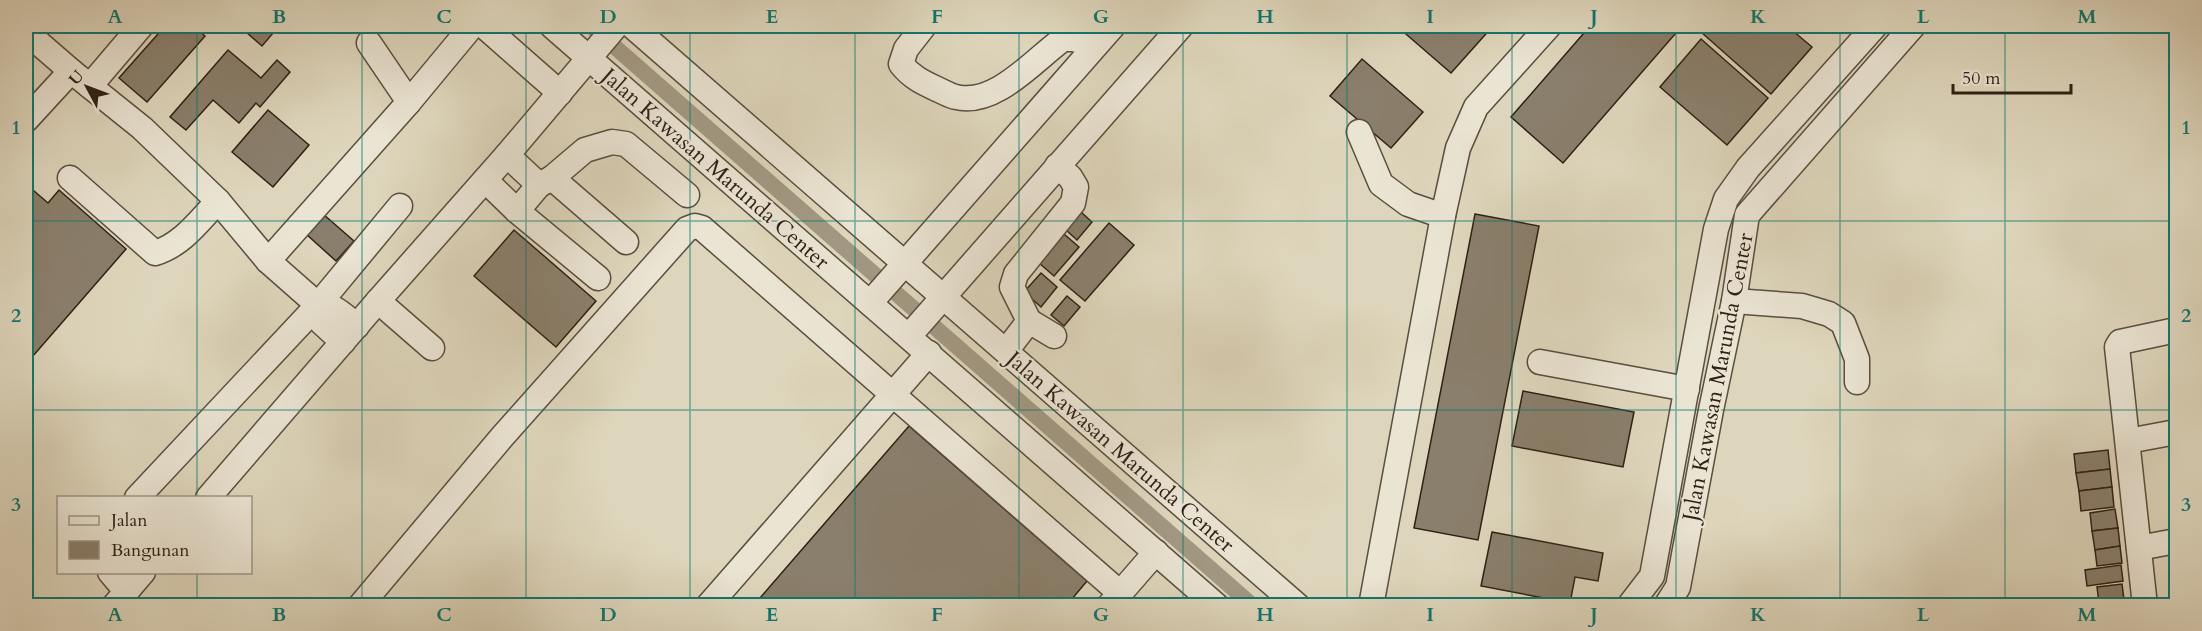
<svg xmlns="http://www.w3.org/2000/svg" width="2202" height="631" font-family="Cardo,serif">
	<style>
		.lines { fill: none; stroke-linecap: round; stroke-linejoin: round }
		.canal { stroke: #a29883; stroke-width: 16 }
		.building { fill: #8a7f6c; stroke: #2e2015; stroke-width: 1.5 }
		.minor-casing { stroke: #5a4e3f; stroke-width: 27 }
		.minor { stroke: #eae4d3; stroke-width: 24 }
		.grid { fill: none; stroke: #0f766e; stroke-width: 1.5; stroke-opacity: 0.55 }
		.labels { text-anchor: middle; stroke-width: 4.5; stroke-linejoin: round; paint-order: stroke }
		.street-label { font-size: 22px; fill: #2e2015; stroke: #eae4d3 }
		.neatline { fill: none; stroke: #0f766e; stroke-width: 2 }
		.grid-label { font-size: 20px; text-anchor: middle; font-weight: bold; fill: #0f766e }
	</style>
	<rect width="100%" height="100%" fill="#ded6bc"/>
	<filter id="stains"><feTurbulence type="fractalNoise" baseFrequency=".00333" numOctaves="4"/><feColorMatrix values="0 0 0 0 .2 0 0 0 0 .09 0 0 0 0 .02 0 0 0 .5 -.17"/></filter>
	<radialGradient id="worn" r=".72"><stop offset=".6" stop-color="#630" stop-opacity="0"/><stop offset="1" stop-color="#630" stop-opacity=".3"/></radialGradient>
	<g class="lines">
		<polyline class="canal" points="591,26 1253,606"/>
	</g>
	<g class="building">
		<polygon points="165,26 193,26 205,36 147,102 119,78"/>
		<polygon points="239,26 279,26 262,46"/>
		<polygon points="1401,26 1493,26 1451,73 1399,28"/>
		<polygon points="1590,26 1682,26 1563,163 1511,117"/>
		<polygon points="1707,26 1787,26 1812,47 1771,94 1701,32"/>
		<polygon points="1701,39 1768,98 1727,145 1660,87"/>
		<polygon points="228,50 261,78 277,60 290,72 260,107 256,103 239,123 213,100 186,130 170,117"/>
		<polygon points="1362,59 1423,112 1391,148 1330,96"/>
		<polygon points="268,110 309,145 273,187 232,152"/>
		<polygon points="26,184 48,203 59,190 126,249 26,364"/>
		<polygon points="1081,212 1092,222 1077,240 1066,230"/>
		<polygon points="323,214 354,241 336,261 306,234"/>
		<polygon points="1475,214 1539,226 1478,540 1414,528"/>
		<polygon points="1109,223 1134,245 1085,301 1060,280"/>
		<polygon points="514,230 596,301 556,347 474,276"/>
		<polygon points="1064,234 1079,247 1054,276 1039,263"/>
		<polygon points="1041,273 1057,287 1041,307 1024,292"/>
		<polygon points="1067,296 1080,307 1064,326 1051,315"/>
		<polygon points="1523,391 1634,412 1623,467 1512,446"/>
		<polygon points="909,426 1087,581 1066,606 753,606"/>
		<polygon points="2108,450 2110,469 2076,473 2074,454"/>
		<polygon points="2110,469 2112,487 2079,491 2076,473"/>
		<polygon points="2112,487 2114,507 2081,511 2079,491"/>
		<polygon points="2115,509 2118,528 2092,531 2090,513"/>
		<polygon points="2118,528 2120,546 2095,550 2092,531"/>
		<polygon points="1492,532 1603,553 1598,581 1575,577 1570,603 1481,586"/>
		<polygon points="2120,546 2122,563 2097,566 2095,550"/>
		<polygon points="2121,565 2123,581 2087,586 2085,570"/>
		<polygon points="2122,584 2124,600 2099,603 2097,587"/>
	</g>
	<g class="lines">
		<g class="minor-casing">
			<g id="minor">
				<polyline points="484,26 560,93"/>
				<polyline points="552,26 1217,606"/>
				<polyline points="632,26 1298,606"/>
				<path d="M 924,26 L 906,49 L 901,64 C 912,78 924,83 939,90 C 944,92 950,96 956,97 C 995,107 1035,59 1063,39 L 1073,39 L 1095,45"/>
				<polyline points="26,32 71,71"/>
				<polyline points="90,86 141,26"/>
				<polyline points="409,102 472,26"/>
				<path d="M 26,120 L 71,71 L 142,128 L 218,201 L 268,261 L 318,305 C 334,304 344,316 357,326"/>
				<polyline points="1359,132 1381,184 1408,204 1443,216"/>
				<polyline points="507,155 539,185"/>
				<path d="M 70,178 L 155,253 C 182,245 199,221 218,201"/>
				<polyline points="552,178 585,150 612,142 626,144 687,195"/>
				<polyline points="485,180 517,211 598,278"/>
				<polyline points="517,211 539,185 552,178 626,242"/>
				<polyline points="268,261 409,102 369,43"/>
				<polyline points="378,301 432,348"/>
				<polyline points="1734,301 1802,306 1829,314 1843,323 1857,359 1857,382"/>
				<polyline points="870,303 1113,26"/>
				<polyline points="318,305 321,322 343,342"/>
				<polyline points="1029,321 1054,336"/>
				<polyline points="909,336 1181,26"/>
				<polyline points="1006,351 1029,321 1012,287 1016,274 1073,203 1076,187 1070,177 1057,166"/>
				<polyline points="1540,362 1687,389"/>
				<polyline points="2128,441 2176,432"/>
				<polyline points="137,498 318,305 400,206"/>
				<polyline points="208,498 378,301 507,155 616,26"/>
				<polyline points="2139,548 2176,541"/>
				<polyline points="110,572 126,591"/>
				<polyline points="114,606 143,572"/>
				<polyline points="360,606 502,437 687,229 695,226 702,228 1120,593"/>
				<polyline points="708,606 929,353"/>
				<polyline points="1109,606 1156,552"/>
				<polyline points="1371,606 1443,216 1458,148 1476,107 1549,26"/>
				<polyline points="1629,606 1652,576 1716,229 1726,199 1748,168 1875,26"/>
				<polyline points="1666,606 1678,587 1711,410 1734,301 1747,215 1913,26"/>
				<polyline points="2145,606 2117,347 2120,342 2176,330"/>
			</g>
		</g>
		<use href="#minor" class="minor"/>
	</g>
	<path class="grid" d="M 197,26 L 197,498M 362,26 L 362,606M 526,26 L 526,606M 690,26 L 690,606M 855,26 L 855,606M 1019,26 L 1019,606M 1183,26 L 1183,606M 1347,26 L 1347,606M 1512,26 L 1512,606M 1676,26 L 1676,606M 1840,26 L 1840,606M 2005,26 L 2005,606M 26,221 L 2176,221M 26,410 L 2176,410M 197,572 L 197,606"/>
	<g class="labels">
		<g class="street-label">
			<text transform="translate(716 168) rotate(41)" y="8">Jalan Kawasan Marunda Center</text>
			<text transform="translate(1717 377) rotate(-79)" y="8">Jalan Kawasan Marunda Center</text>
			<text transform="translate(1121 451) rotate(41)" y="8">Jalan Kawasan Marunda Center</text>
		</g>
	</g>
	<rect width="2202" height="631" fill="none" stroke="#ded6bc" stroke-width="66"/>
	<rect x="57" y="496" width="195" height="78" fill="#eae4d3" stroke="#9f9687" stroke-width="1.5"/>
	<rect x="69" y="516" width="30" height="9" fill="#eae4d3" stroke="#9f9687" stroke-width="1.5"/>
	<text x="111" y="526" font-size="18" fill="#2e2015">Jalan</text>
	<rect x="69" y="541" width="30" height="18" fill="#8a7f6c" stroke="#9f9687" stroke-width="1.5"/>
	<text x="111" y="556" font-size="18" fill="#2e2015">Bangunan</text>
	<g transform="translate(87 87) rotate(311)" stroke="#eae4d3" stroke-width="4.5" paint-order="stroke">
	<path d="M0-4.5L10 22L0 15L-10 22Z" fill="#2e2015"/>
	<text y="-9" font-size="16" font-weight="bold" text-anchor="middle" fill="#2e2015">U</text>
	</g>
	<path d="M1953 84v9h118v-9" fill="none" stroke="#2e2015" stroke-width="3"/>
	<text x="1962" y="84" font-size="18" fill="#2e2015" stroke="#eae4d3" stroke-width="4.5" paint-order="stroke">50 m</text>
	<rect x="33" y="33" width="2136" height="565" class="neatline"/>
	<g class="grid-label">
		<text x="115" y="23">A</text>
		<text x="279" y="23">B</text>
		<text x="444" y="23">C</text>
		<text x="608" y="23">D</text>
		<text x="772" y="23">E</text>
		<text x="937" y="23">F</text>
		<text x="1101" y="23">G</text>
		<text x="1265" y="23">H</text>
		<text x="1430" y="23">I</text>
		<text x="1594" y="23">J</text>
		<text x="1758" y="23">K</text>
		<text x="1923" y="23">L</text>
		<text x="2087" y="23">M</text>
		<text x="16" y="134">1</text>
		<text x="2186" y="134">1</text>
		<text x="16" y="322">2</text>
		<text x="2186" y="322">2</text>
		<text x="16" y="511">3</text>
		<text x="2186" y="511">3</text>
		<text x="115" y="621">A</text>
		<text x="279" y="621">B</text>
		<text x="444" y="621">C</text>
		<text x="608" y="621">D</text>
		<text x="772" y="621">E</text>
		<text x="937" y="621">F</text>
		<text x="1101" y="621">G</text>
		<text x="1265" y="621">H</text>
		<text x="1430" y="621">I</text>
		<text x="1594" y="621">J</text>
		<text x="1758" y="621">K</text>
		<text x="1923" y="621">L</text>
		<text x="2087" y="621">M</text>
	</g>
	<rect width="100%" height="100%" filter="url(#stains)"/>
	<rect width="100%" height="100%" fill="url(#worn)"/>
</svg>
